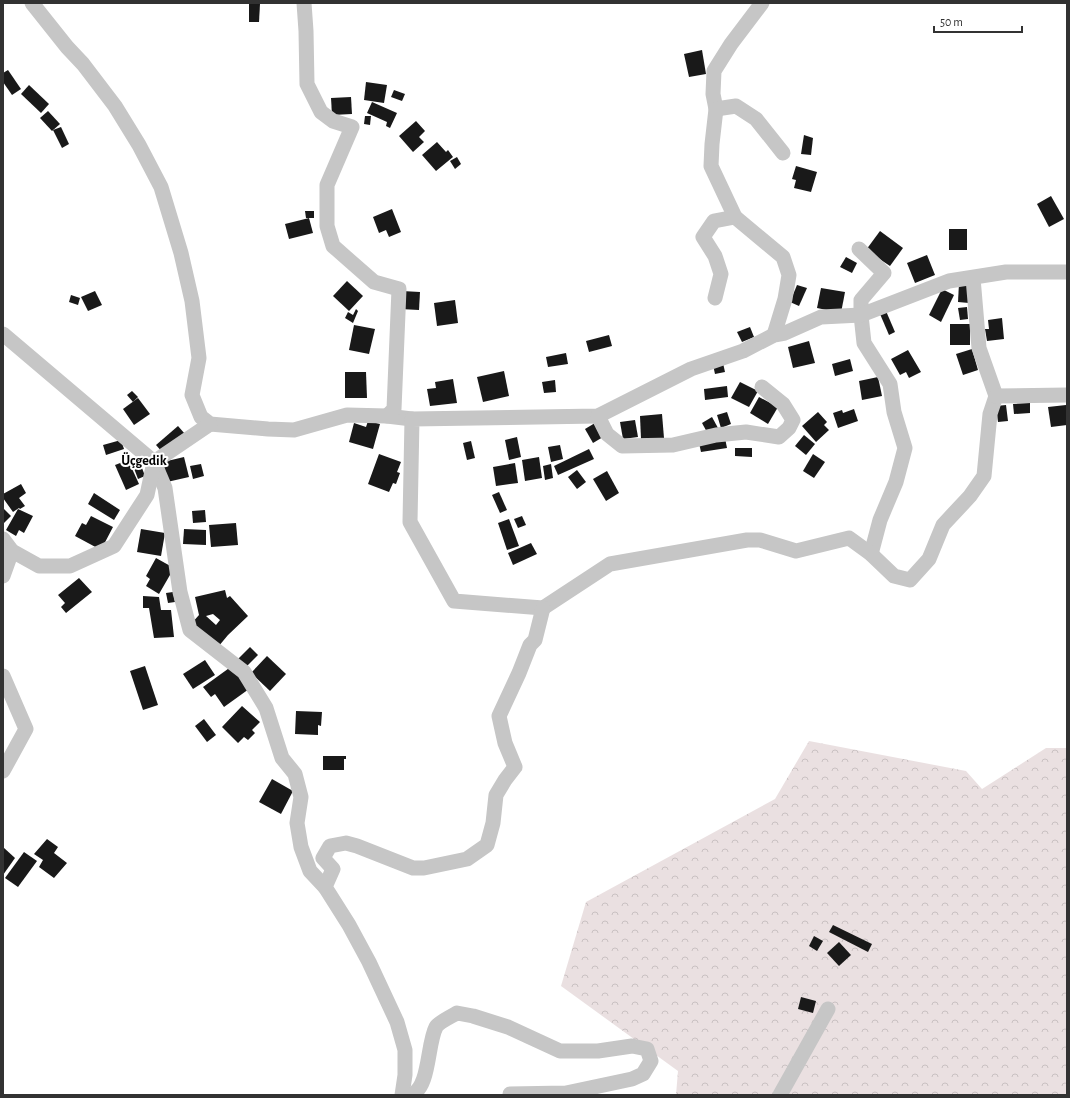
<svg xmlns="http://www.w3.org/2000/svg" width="1070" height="1098" font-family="'Alegreya Sans',sans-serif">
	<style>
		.forest { fill: url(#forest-crowns) }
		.building { fill: #191919; fill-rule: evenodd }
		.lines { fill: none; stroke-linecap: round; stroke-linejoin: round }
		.minor { stroke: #c6c6c6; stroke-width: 15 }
		.labels { text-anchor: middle; stroke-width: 4; stroke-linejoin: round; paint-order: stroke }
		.quarter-label { font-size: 14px; font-weight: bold; fill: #000; stroke: #fff }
	</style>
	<defs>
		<pattern id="forest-crowns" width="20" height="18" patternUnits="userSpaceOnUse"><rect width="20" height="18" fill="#eae0e1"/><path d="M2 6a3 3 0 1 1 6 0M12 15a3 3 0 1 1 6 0" fill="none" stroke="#c9c1c2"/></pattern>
	</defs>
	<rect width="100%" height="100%" fill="#fff"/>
	<polygon class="forest" points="809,741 966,771 982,789 1046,748 1067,748 1067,1095 676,1095 678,1071 561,986 586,902 775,799"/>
	<g class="building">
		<polygon points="249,4 260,4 259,22 249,22"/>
		<polygon points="702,50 706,74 689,77 684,54"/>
		<polygon points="8,70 21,89 12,95 3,82 3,73"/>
		<polygon points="366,82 387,85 384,103 364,100"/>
		<polygon points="29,85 49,104 41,113 21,94"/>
		<polygon points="394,90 405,94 402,101 391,97"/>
		<polygon points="351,97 352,114 332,115 331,98"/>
		<polygon points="372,102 397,113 390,128 386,126 387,122 367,113"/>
		<polygon points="48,111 60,124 52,131 40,118"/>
		<polygon points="365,116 371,116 370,125 364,124"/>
		<polygon points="416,121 425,131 419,137 424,142 413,152 399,136"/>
		<polygon points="61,127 69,144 62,148 53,130"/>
		<polygon points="804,135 813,138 811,155 801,154"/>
		<polygon points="437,142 446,152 448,150 453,157 436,171 422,155"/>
		<polygon points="457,157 461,164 455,169 450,161"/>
		<polygon points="796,166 817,172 811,192 794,188 796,180 792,179"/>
		<polygon points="1051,196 1064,219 1049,227 1037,204"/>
		<polygon points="392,209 401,232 389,237 386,230 379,233 373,217"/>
		<polygon points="305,211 314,211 314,218 306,218"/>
		<polygon points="309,218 313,233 289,239 285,224"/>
		<rect x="949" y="229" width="18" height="21"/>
		<polygon points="880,231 903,248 890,266 866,250"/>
		<polygon points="927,255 935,275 915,283 907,263"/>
		<polygon points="846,257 857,263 852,273 840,267"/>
		<polygon points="347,281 363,296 349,311 333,296"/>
		<polygon points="959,283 971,284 969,303 958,302"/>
		<polygon points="797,285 807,288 799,306 790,302"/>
		<polygon points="821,288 845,292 841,313 817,308"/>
		<polygon points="942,289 954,295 941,322 929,315"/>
		<polygon points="95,291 102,305 88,311 81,297"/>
		<polygon points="402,291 420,292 419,310 400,309"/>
		<polygon points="71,295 80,298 78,305 69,302"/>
		<polygon points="455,300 458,323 437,326 434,303"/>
		<polygon points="967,307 968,319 960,320 958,308"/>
		<polygon points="356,309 358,311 353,323 345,318 348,312 353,315"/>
		<polygon points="886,311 895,332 889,335 880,314"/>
		<polygon points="1002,318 1004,339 987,341 985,329 989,329 988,320"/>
		<rect x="950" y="324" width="20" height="21"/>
		<polygon points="354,325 375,329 369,354 349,350"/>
		<polygon points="750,327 754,337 742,342 737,332"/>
		<polygon points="609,335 612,346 589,352 586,341"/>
		<polygon points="809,341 815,363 793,368 788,347"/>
		<polygon points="972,349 978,370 963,375 956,354"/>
		<polygon points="908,350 921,372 909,378 906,372 900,375 891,359"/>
		<polygon points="566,353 568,364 548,367 546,357"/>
		<polygon points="850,359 853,371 835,376 832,364"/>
		<polygon points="723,363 725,372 715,374 713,365"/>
		<polygon points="504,371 509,396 483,402 477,377"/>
		<polygon points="345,372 366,372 367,398 345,398"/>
		<polygon points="878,377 882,396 862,400 859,381"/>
		<polygon points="453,379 457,403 430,406 427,389 436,388 435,382"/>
		<polygon points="555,380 556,392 544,393 542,382"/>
		<polygon points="740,382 758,391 749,407 731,398"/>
		<polygon points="727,386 728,397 705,400 704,389"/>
		<polygon points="132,391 138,397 133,402 127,395"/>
		<polygon points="759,397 778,407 768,424 750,413"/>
		<polygon points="138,398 150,414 134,425 123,409"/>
		<polygon points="1030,403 1030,413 1014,414 1013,404"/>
		<polygon points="1006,405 1008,421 998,422 996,406"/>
		<polygon points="1066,405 1067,425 1051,427 1048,407"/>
		<polygon points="854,409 858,421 838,428 833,413 842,410 843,413"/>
		<polygon points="727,412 731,424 721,428 717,415"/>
		<polygon points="818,412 827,422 824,425 829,430 816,442 802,426"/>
		<polygon points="662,414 664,438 641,439 640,416"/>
		<polygon points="712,417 718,428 708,434 702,423"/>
		<polygon points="635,420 638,437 623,439 620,422"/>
		<polygon points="368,421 380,424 373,449 349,442 354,423 366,427"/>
		<polygon points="595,423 603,437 593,443 585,429"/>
		<polygon points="178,426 185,434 163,453 156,445"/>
		<polygon points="804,435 815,444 806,455 795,446"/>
		<polygon points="517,437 521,457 509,460 505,440"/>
		<polygon points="725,438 727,448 701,452 699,443"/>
		<polygon points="121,440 124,449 106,455 103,445"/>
		<polygon points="471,441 475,458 467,460 463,443"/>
		<polygon points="560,445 563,459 551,462 548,447"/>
		<polygon points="735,448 752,448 752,457 735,456"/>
		<polygon points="589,449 594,459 558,475 554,466"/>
		<polygon points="379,454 401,462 397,472 400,473 396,484 393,483 389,492 368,484"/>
		<polygon points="813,454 825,462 814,478 803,471"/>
		<polygon points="184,457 189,477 167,482 163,462"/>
		<polygon points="539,457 542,478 525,481 522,460"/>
		<polygon points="128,460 139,484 126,490 115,465"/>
		<polygon points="139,460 145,476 138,479 132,463"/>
		<polygon points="515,463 518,483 496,486 493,467"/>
		<polygon points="201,464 204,476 193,479 190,466"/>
		<polygon points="551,464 553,478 545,480 543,466"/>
		<polygon points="577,470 586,482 577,489 568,477"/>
		<polygon points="607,471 619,493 606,501 593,479"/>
		<polygon points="21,484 26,493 19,498 25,506 20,509 19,508 13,512 3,498 3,494"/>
		<polygon points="499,492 507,510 500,513 492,495"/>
		<polygon points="94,493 120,510 114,520 88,504"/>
		<polygon points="3,508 11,516 3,524"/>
		<polygon points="18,509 33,516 24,533 19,530 16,536 6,530"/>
		<polygon points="205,510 206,522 193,523 192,511"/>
		<polygon points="91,516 113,527 101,550 75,536 82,523 86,525"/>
		<polygon points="522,516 526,525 518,528 514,519"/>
		<polygon points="509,519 519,546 507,550 498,523"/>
		<polygon points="236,523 238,545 211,547 209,525"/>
		<polygon points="141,529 165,533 161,556 137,552"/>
		<polygon points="184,529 206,530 206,545 183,544"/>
		<polygon points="531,543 537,554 513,565 508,553"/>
		<polygon points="156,558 174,568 159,594 146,586 150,579 146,576"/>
		<polygon points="79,578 92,592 66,613 61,607 65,603 58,595"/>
		<path d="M 225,590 L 227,598 L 230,596 L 248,616 L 228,635 L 218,647 L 191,624 L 199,615 L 195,597 ZM 213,614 L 220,620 L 216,625 L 206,616 Z"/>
		<polygon points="173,592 175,602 168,603 166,593"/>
		<polygon points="143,596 159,597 161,610 171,610 174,637 154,638 149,608 143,608"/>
		<polygon points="250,647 258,655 246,667 238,659"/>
		<polygon points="267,656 286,674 270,691 251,673"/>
		<polygon points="205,660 215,675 193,689 183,674"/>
		<polygon points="145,666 158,705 143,710 130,671"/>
		<polygon points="232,666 249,689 224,707 215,694 211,697 203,687"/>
		<polygon points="242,706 260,722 252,730 255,733 248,740 244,737 238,743 222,727"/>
		<polygon points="296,711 322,712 321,726 318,725 318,735 295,734"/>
		<polygon points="204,719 216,735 207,742 195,726"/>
		<polygon points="323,756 346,756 346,759 344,759 344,770 323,770"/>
		<polygon points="272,779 293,791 281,814 259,802"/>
		<polygon points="47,839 58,847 54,853 67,863 54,878 39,867 43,860 34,854"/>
		<polygon points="3,847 15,858 3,875"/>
		<polygon points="24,852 37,861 18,887 5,878"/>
		<polygon points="833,925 872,944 868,952 829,932"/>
		<polygon points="814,936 823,941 817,951 809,946"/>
		<polygon points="839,942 851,955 839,966 827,953"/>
		<polygon points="801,997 816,1001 813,1013 798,1009"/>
	</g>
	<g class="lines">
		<g class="minor">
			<polyline points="32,3 67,47 83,64 115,106 139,145 161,187 181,253 192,301 199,358 192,395 201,417 210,424 268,429 294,430 347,415 387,416 412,419"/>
			<polyline points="304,3 306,31 307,84 321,112 333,121 352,127 327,185 327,226 333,246 374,282 399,289 394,409 387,416"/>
			<polyline points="762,3 731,44 714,71 713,94 716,109 712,144 711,166 735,217 783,257 789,275 785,299 774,335"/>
			<polyline points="716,109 736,106 756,119 783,153"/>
			<polyline points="859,249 884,273 861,300 861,315 864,343 890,384 894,412 905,448 896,482 880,520 871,554"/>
			<polyline points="973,278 979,348 996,396 990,414 984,476 970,496 943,525 929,559 910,580 894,576 871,554 849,538 796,551 760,540 747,540 610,564 543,608 454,601 410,522 412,419 598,416 691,369 743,351 774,335 785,333 821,317 861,315 949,281 1006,272 1067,272"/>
			<polyline points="715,298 721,274 715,256 703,237 714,221 735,217"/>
			<polyline points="3,334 154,462 165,488 180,592 190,630 244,672 266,708 282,758 295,774 301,797 297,823 301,847 310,871 325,887"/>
			<polyline points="996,396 1067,395"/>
			<polyline points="598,416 607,434 622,446 673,445 716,435 746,432 779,437 789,428 793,420 783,404 762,387"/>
			<polyline points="3,539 12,551 39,566 70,566 114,546 147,495 154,462 210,424"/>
			<polyline points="3,576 12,551"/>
			<polyline points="3,676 26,729 3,771"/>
			<polyline points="402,1095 405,1075 405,1050 397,1022 369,962 349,925 325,887 333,869 323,858 330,846 346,843 357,846 413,868 424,868 467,859 487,845 493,823 496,795 505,780 515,767 505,743 499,716 519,673 530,645 535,640 543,608"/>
			<path d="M 411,1095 C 430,1088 427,1044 436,1027 C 439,1022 452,1016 457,1013 L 473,1016 L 508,1027 L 560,1051 L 598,1051 L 632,1046 L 647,1049 L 651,1061 L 643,1074 L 632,1079 L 566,1093 L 510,1094 L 512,1095"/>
			<polyline points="780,1095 828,1009"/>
		</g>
	</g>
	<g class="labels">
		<g class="quarter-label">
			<text x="144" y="465">Üçgedik</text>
		</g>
	</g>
	<rect width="1070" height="1098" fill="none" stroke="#323232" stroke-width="8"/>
	<path d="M934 26v6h88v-6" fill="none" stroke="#323232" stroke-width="2"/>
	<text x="940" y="26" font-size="12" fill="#323232" stroke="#ffffff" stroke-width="3" paint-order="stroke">50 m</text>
</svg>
